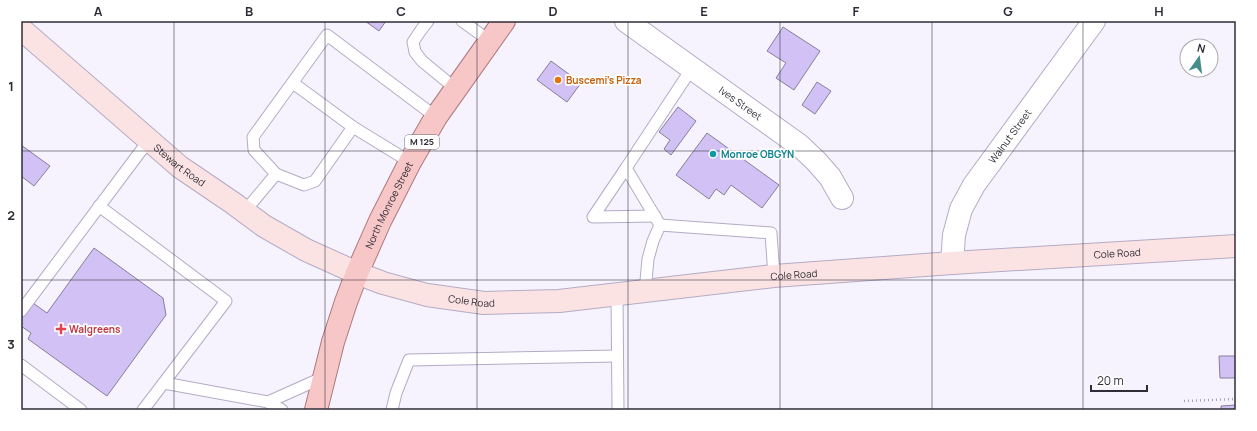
<svg xmlns="http://www.w3.org/2000/svg" width="1257" height="431" font-family="Manrope,sans-serif">
	<style>
		.building { fill: #d2c1f5; stroke: #877e98 }
		.lines { fill: none; stroke-linecap: round; stroke-linejoin: round }
		.lane-casing { stroke: #b4abc6; stroke-width: 13 }
		.street-casing { stroke: #b4abc6; stroke-width: 24 }
		.secondary-casing { stroke: #b4abc6; stroke-width: 24 }
		.primary-casing { stroke: #ae787e; stroke-width: 24 }
		.path { stroke: #a6a3ae; stroke-width: 2.5; stroke-dasharray: 1 3; stroke-linecap: butt }
		.lane { stroke: #fff; stroke-width: 11 }
		.street { stroke: #fff; stroke-width: 22 }
		.secondary { stroke: #fbe3e4; stroke-width: 22 }
		.primary { stroke: #f7c7c8; stroke-width: 22 }
		.grid { fill: none; stroke: #302c37; stroke-width: 1; stroke-opacity: 0.55 }
		.food-dot { fill: #e8710a; stroke: #fff; stroke-width: 1.5 }
		.culture-dot { fill: #0f9aa8; stroke: #fff; stroke-width: 1.5 }
		.health-dot { fill: #e0444e; stroke: #fff; stroke-width: 1.5 }
		.labels { text-anchor: middle; stroke-width: 3.5; stroke-linejoin: round; paint-order: stroke }
		.shield { fill: #fff; stroke: #6e6b73; stroke-width: 1 }
		.shield-label { font-size: 9px; font-weight: bold; fill: #302c37 }
		.food-label { font-size: 10px; font-weight: bold; fill: #c56008; stroke: #fff; text-anchor: start }
		.street-label { font-size: 10px; fill: #302c37; stroke: #fff }
		.culture-label { font-size: 10px; font-weight: bold; fill: #0d838f; stroke: #fff; text-anchor: start }
		.health-label { font-size: 10px; font-weight: bold; fill: #be3a42; stroke: #fff; text-anchor: start }
		.neatline { fill: none; stroke: #302c37; stroke-width: 1.5 }
		.grid-label { font-size: 13px; text-anchor: middle; font-weight: bold; fill: #302c37 }
	</style>
	<rect width="100%" height="100%" fill="#f6f3fe"/>
	<g class="building">
		<polygon points="365,21 386,21 379,31"/>
		<polygon points="783,27 820,51 794,90 776,78 786,63 767,51"/>
		<polygon points="551,61 581,83 567,102 537,80"/>
		<polygon points="817,82 831,91 815,114 802,105"/>
		<polygon points="678,107 696,121 671,155 664,149 670,140 659,132"/>
		<polygon points="707,133 779,185 762,208 731,185 724,195 716,189 709,199 676,175"/>
		<polygon points="21,145 50,166 34,186 21,176"/>
		<polygon points="94,248 163,298 166,315 107,396 28,339 31,333 21,326 21,319 33,303 47,313"/>
		<polygon points="1219,356 1236,356 1236,378 1220,378"/>
		<polygon points="1236,405 1236,410 1221,410 1221,406"/>
	</g>
	<g class="lines">
		<g class="lane-casing">
			<g id="lane">
				<polyline points="428,21 421,30 413,42 415,52 422,61 456,89"/>
				<polyline points="462,21 490,41"/>
				<polyline points="692,68 626,168 660,225 771,233 774,276"/>
				<polyline points="293,83 353,127 410,162"/>
				<polyline points="626,168 593,217 655,216"/>
				<polyline points="276,174 304,185 315,181 353,127"/>
				<polyline points="99,206 226,301 143,410"/>
				<polyline points="245,211 276,174 254,150 253,137 327,35 436,117"/>
				<polyline points="645,291 648,259 653,241 660,225"/>
				<polyline points="617,295 618,410"/>
				<polyline points="21,311 149,140"/>
				<polyline points="21,365 81,410"/>
				<polyline points="164,383 268,402 282,410"/>
				<polyline points="268,402 324,377"/>
				<polyline points="392,410 396,393 409,360 617,356"/>
			</g>
		</g>
		<g class="street-casing">
			<g id="street">
				<path id="s1" d="M 626,21 L 799,145 L 816,161 L 830,177 L 842,198"/>
				<path id="s2" d="M 952,263 L 954,235 L 961,209 L 974,185 L 1094,21"/>
			</g>
		</g>
		<g class="secondary-casing">
			<g id="secondary">
				<path id="s3" d="M 21,29 L 180,167 L 233,203 L 264,226 L 306,250 L 357,273 L 383,283 L 427,295 L 484,303 L 559,301 L 774,276 L 952,263 L 1236,246"/>
			</g>
		</g>
		<g class="primary-casing">
			<g id="primary">
				<path id="s4" d="M 316,410 L 333,342 L 346,302 L 357,273 L 380,221 L 410,162 L 436,117 L 504,21"/>
			</g>
		</g>
		<polyline class="path" points="1184,401 1236,399"/>
		<use href="#lane" class="lane"/>
		<use href="#street" class="street"/>
		<use href="#secondary" class="secondary"/>
		<use href="#primary" class="primary"/>
	</g>
	<path class="grid" d="M 174,21 L 174,410M 325,21 L 325,410M 477,21 L 477,410M 628,21 L 628,410M 780,21 L 780,410M 932,21 L 932,410M 1083,21 L 1083,410M 21,151 L 1236,151M 21,280 L 1236,280"/>
	<circle class="food-dot" cx="558" cy="80" r="4"/>
	<circle class="culture-dot" cx="713" cy="154" r="4"/>
	<path class="health-dot" d="M59 323h4v4h4v4h-4v4h-4v-4h-4v-4h4z"/>
	<g class="labels">
		<rect class="shield" x="405" y="135" width="34" height="14" rx="3"/>
		<g class="shield-label">
			<text x="422" y="145">M 125</text>
		</g>
		<g class="food-label">
			<text x="566" y="84">Buscemi's Pizza</text>
		</g>
		<g class="street-label">
			<text dy="4" stroke="none"><textPath href="#s1" startOffset="141">Ives Street</textPath></text>
			<text dy="4" stroke="none"><textPath href="#s2" startOffset="143">Walnut Street</textPath></text>
			<text dy="4" stroke="none"><textPath href="#s3" startOffset="209">Stewart Road</textPath></text>
			<text dy="4" stroke="none"><textPath href="#s4" startOffset="218">North Monroe Street</textPath></text>
			<text dy="4" stroke="none"><textPath href="#s3" startOffset="1184">Cole Road</textPath></text>
			<text dy="4" stroke="none"><textPath href="#s3" startOffset="860">Cole Road</textPath></text>
			<text dy="4" stroke="none"><textPath href="#s3" startOffset="536">Cole Road</textPath></text>
		</g>
		<g class="culture-label">
			<text x="721" y="158">Monroe OBGYN</text>
		</g>
		<g class="health-label">
			<text x="69" y="333">Walgreens</text>
		</g>
	</g>
	<rect width="1257" height="431" fill="none" stroke="#ffffff" stroke-width="44"/>
	<g transform="translate(1199 58) rotate(14)"><circle r="19" fill="#ffffff" stroke="#acabaf"/>
	<path d="M0-3L7 15L0 10L-7 15Z" fill="#458d8a"/>
	<text y="-6" font-size="11" font-weight="bold" text-anchor="middle" fill="#302c37">N</text>
	</g>
	<path d="M1091 385v6h56v-6" fill="none" stroke="#302c37" stroke-width="2"/>
	<text x="1097" y="385" font-size="12" fill="#302c37" stroke="#ffffff" stroke-width="3" paint-order="stroke">20 m</text>
	<rect x="22" y="22" width="1213" height="387" class="neatline"/>
	<g class="grid-label">
		<text x="98" y="16">A</text>
		<text x="249" y="16">B</text>
		<text x="401" y="16">C</text>
		<text x="553" y="16">D</text>
		<text x="704" y="16">E</text>
		<text x="856" y="16">F</text>
		<text x="1008" y="16">G</text>
		<text x="1159" y="16">H</text>
		<text x="11" y="91">1</text>
		<text x="11" y="220">2</text>
		<text x="11" y="349">3</text>
	</g>
</svg>
